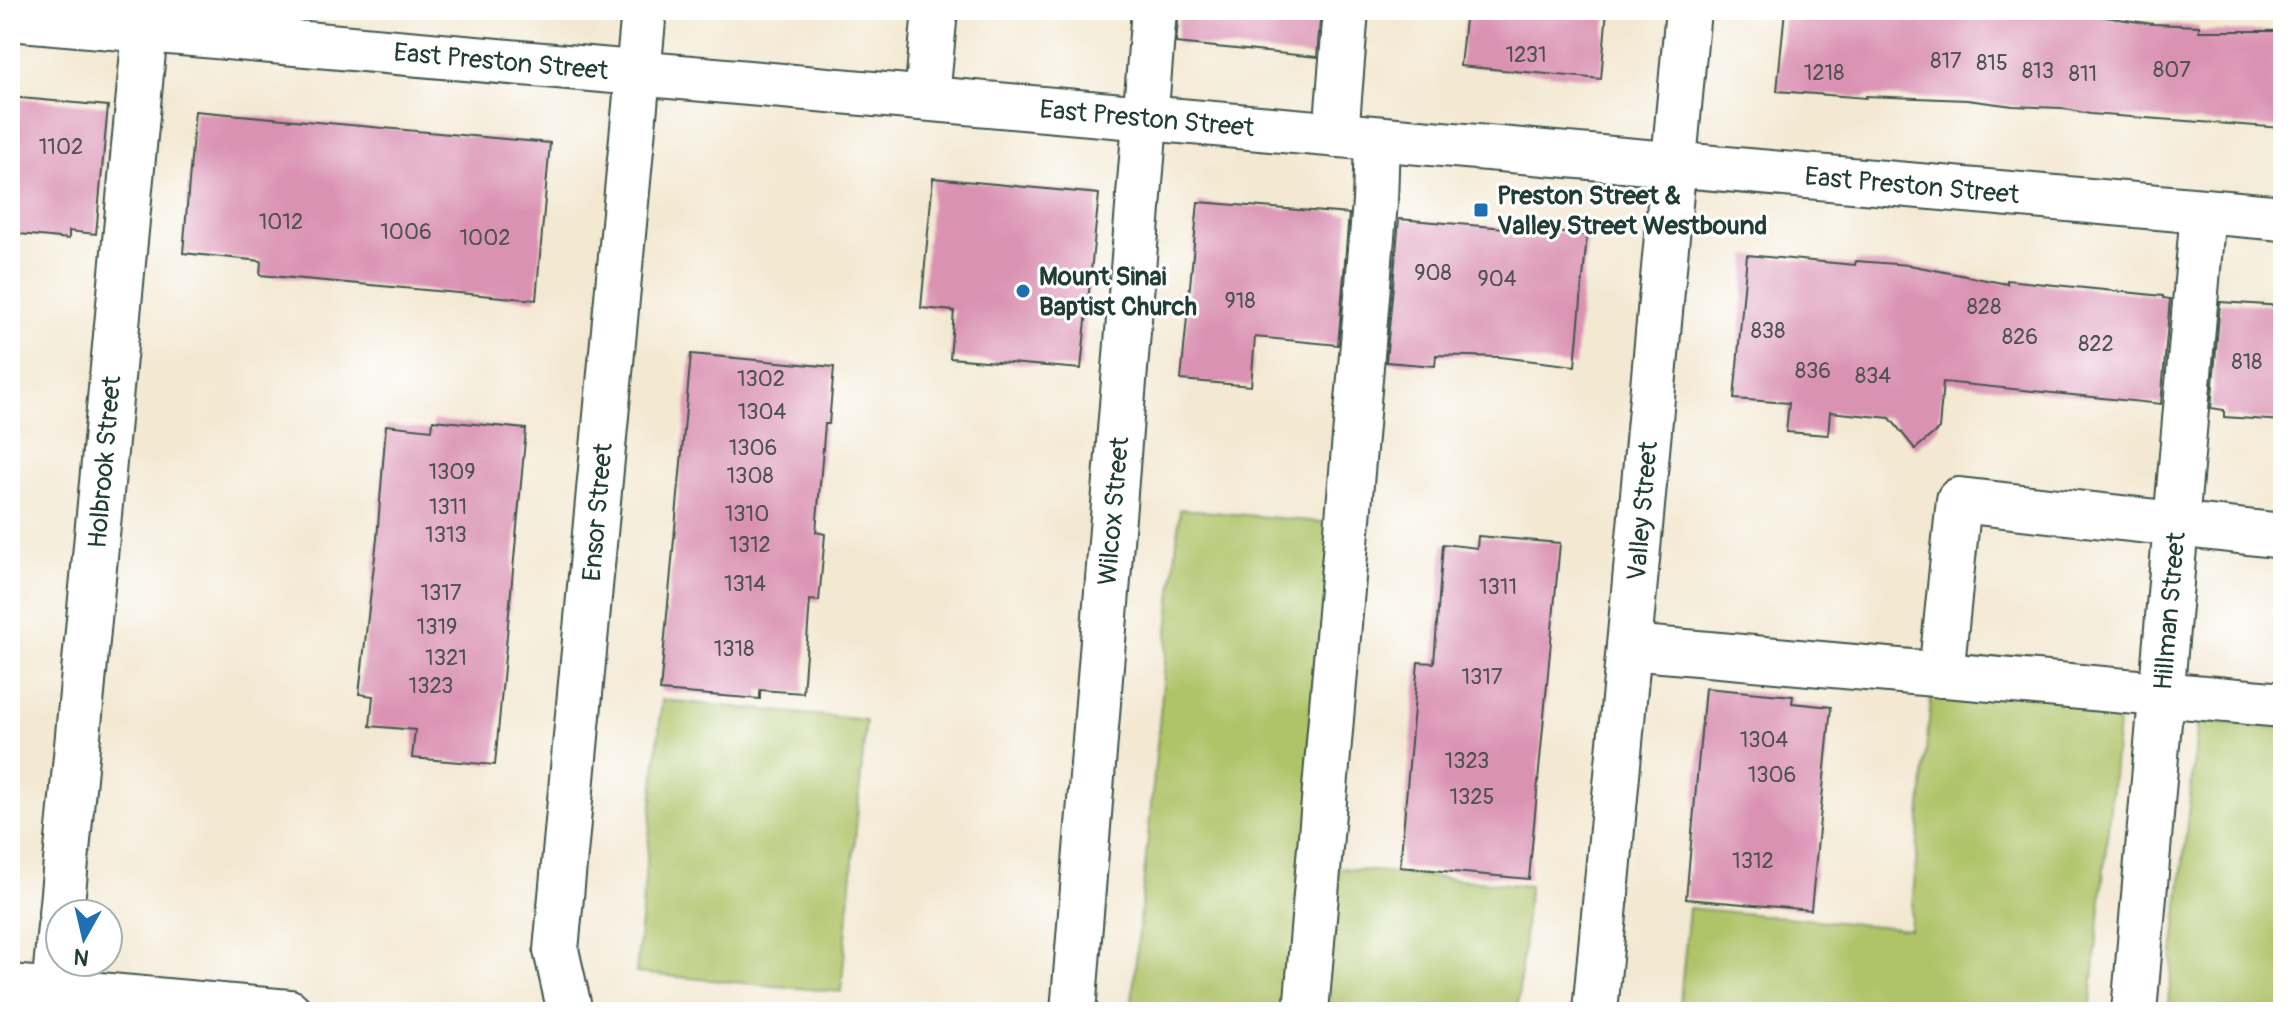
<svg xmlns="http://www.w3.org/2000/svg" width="2293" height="1022" font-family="Pangolin,sans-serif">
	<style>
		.green { fill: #afc367; stroke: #67804e; stroke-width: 2 }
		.building { fill: #da92b3 }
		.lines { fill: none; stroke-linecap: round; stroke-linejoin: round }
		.minor-casing { stroke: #3f574c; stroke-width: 48 }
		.major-casing { stroke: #3f574c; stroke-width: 48 }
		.minor { stroke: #fff; stroke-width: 44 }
		.major { stroke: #fff; stroke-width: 44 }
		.poi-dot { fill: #1f6fb2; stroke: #fff; stroke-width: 3 }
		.labels { text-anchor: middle; stroke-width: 6; stroke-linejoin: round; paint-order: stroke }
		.number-label { font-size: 22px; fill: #4e5254 }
		.street-label { font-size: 26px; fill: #1f3d34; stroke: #fff }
		.poi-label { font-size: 26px; font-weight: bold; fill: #1f3d34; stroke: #fff; text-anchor: start }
	</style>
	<rect width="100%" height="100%" fill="#fff"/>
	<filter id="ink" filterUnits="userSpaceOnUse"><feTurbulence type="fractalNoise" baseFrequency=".0125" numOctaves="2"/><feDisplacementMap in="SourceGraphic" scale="16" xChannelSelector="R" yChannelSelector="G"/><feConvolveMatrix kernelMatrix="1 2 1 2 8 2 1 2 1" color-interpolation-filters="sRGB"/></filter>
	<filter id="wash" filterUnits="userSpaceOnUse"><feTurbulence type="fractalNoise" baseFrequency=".006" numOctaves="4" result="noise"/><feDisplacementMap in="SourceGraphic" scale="32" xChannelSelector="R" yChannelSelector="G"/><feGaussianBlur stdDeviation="1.8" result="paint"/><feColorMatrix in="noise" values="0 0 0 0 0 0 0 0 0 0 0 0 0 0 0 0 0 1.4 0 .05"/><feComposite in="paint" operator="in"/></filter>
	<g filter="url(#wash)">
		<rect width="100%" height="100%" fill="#f3e8d1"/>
		<g class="green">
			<polygon points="1180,509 1341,524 1309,865 1529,886 1517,1012 1131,1011"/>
			<polygon points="1932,687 2120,704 2090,1012 1679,1012 1689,908 1910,929"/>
			<polygon points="662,700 866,720 841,992 636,973"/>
			<polygon points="2198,721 2283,729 2283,1012 2167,1012"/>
		</g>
		<g id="blocks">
			<g class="building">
				<polygon points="1179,10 1321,10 1317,57 1176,43"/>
				<polygon points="1466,10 1607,10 1601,79 1460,66"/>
				<polygon points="1785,10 1888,10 1972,14 1972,10 2057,10 2153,24 2199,26 2199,31 2283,31 2283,128 2090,114 2061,108 2013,106 1967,100 1866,96 1866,98 1777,91"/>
				<polygon points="10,97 108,106 96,234 69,231 69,239 10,233"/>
				<polygon points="195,111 550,143 536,300 260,275 261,261 183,253"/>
				<polygon points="933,178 1099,194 1081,369 950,358 954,311 921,308"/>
				<polygon points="1198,202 1349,214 1338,345 1255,337 1251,386 1181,380"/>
				<polygon points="1399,219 1587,235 1575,366 1500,357 1436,355 1435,366 1386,362"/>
				<polygon points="1747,255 1855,265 1856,261 1909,265 2007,284 2007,280 2163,296 2163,298 2170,299 2161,404 1943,382 1939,429 1915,449 1890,418 1830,412 1828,435 1786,432 1789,403 1734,399"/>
				<polygon points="2220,302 2283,306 2283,421 2224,417 2224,410 2211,408"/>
				<polygon points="691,354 834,367 829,424 825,424 816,532 825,534 819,601 810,600 803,693 760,690 760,699 660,691"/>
				<polygon points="433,420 526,429 495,765 412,758 415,730 370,726 373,696 359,694 377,539 386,425 432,430"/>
				<polygon points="1478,536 1560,543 1529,879 1400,867 1418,662 1434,663 1443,544 1477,548"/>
				<polygon points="1705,688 1793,696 1792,703 1831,707 1811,910 1686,899"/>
			</g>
		</g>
	</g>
	<g filter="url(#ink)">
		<use href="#blocks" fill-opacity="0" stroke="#3f574c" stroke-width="2"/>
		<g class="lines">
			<g class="minor-casing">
				<g id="minor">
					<polyline points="927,98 935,10"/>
					<polyline points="1336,135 1346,10"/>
					<polyline points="1629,647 2283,705"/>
					<polyline points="1941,675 1959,500 2283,536"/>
					<polyline points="61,914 147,10"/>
					<polyline points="10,987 289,1012"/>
					<polyline points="54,991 60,926"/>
					<polyline points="570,1012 556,950 644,10"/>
					<polyline points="1073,1012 1154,10"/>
					<polyline points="1306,1012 1375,202 1377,139"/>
					<polyline points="1595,1012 1688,10"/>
					<polyline points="2134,1012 2203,211"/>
				</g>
			</g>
			<g class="major-casing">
				<polyline id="major" points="10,18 2283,218"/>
			</g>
			<use href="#minor" class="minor"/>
			<use href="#major" class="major"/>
		</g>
	</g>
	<g class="poi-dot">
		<rect x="1473" y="202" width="16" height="16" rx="4"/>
		<circle cx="1023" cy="291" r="8"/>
	</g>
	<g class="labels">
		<g class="number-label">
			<text x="1526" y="62">1231</text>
			<text x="1946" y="68">817</text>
			<text x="1992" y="70">815</text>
			<text x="2172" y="77">807</text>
			<text x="2038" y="78">813</text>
			<text x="1824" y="80">1218</text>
			<text x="2083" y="81">811</text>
			<text x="61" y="154">1102</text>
			<text x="281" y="229">1012</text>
			<text x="406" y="239">1006</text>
			<text x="485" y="245">1002</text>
			<text x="1433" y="280">908</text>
			<text x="1497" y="286">904</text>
			<text x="1240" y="308">918</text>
			<text x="1984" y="314">828</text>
			<text x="1768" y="338">838</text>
			<text x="2020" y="344">826</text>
			<text x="2096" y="351">822</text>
			<text x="2247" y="369">818</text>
			<text x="1813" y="378">836</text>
			<text x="1873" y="383">834</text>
			<text x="761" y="386">1302</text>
			<text x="762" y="419">1304</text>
			<text x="753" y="455">1306</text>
			<text x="452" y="479">1309</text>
			<text x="750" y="483">1308</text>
			<text x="448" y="514">1311</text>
			<text x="747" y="521">1310</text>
			<text x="446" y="542">1313</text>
			<text x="750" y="552">1312</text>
			<text x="745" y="591">1314</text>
			<text x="1498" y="594">1311</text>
			<text x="441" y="600">1317</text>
			<text x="437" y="634">1319</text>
			<text x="734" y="656">1318</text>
			<text x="446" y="665">1321</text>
			<text x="1482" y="684">1317</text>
			<text x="431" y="693">1323</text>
			<text x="1764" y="747">1304</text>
			<text x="1467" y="768">1323</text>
			<text x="1772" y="782">1306</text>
			<text x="1472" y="804">1325</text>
			<text x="1753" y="868">1312</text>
		</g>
		<g class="street-label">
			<text transform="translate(501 61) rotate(5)" y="9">East Preston Street</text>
			<text transform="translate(1147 118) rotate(5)" y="9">East Preston Street</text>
			<text transform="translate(1912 185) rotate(5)" y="9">East Preston Street</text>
			<text transform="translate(104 462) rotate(-85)" y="9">Holbrook Street</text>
			<text transform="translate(1113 511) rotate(-85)" y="9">Wilcox Street</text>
			<text transform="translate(1642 511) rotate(-85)" y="9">Valley Street</text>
			<text transform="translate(597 512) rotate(-85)" y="9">Ensor Street</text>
			<text transform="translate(2169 611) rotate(-85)" y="9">Hillman Street</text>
		</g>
		<g class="poi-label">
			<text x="1497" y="204">Preston Street &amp;<tspan x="1497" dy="30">Valley Street Westbound</tspan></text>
			<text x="1039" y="285">Mount Sinai<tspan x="1039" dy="30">Baptist Church</tspan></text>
		</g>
	</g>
	<rect width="2293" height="1022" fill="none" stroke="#fff" stroke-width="40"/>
	<g transform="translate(84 938) rotate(188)"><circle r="38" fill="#ffffff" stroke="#a5b1ae" stroke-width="2"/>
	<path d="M0-6L14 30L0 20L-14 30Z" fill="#1f6fb2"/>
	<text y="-12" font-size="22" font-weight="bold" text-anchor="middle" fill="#1f3d34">N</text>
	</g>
</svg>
